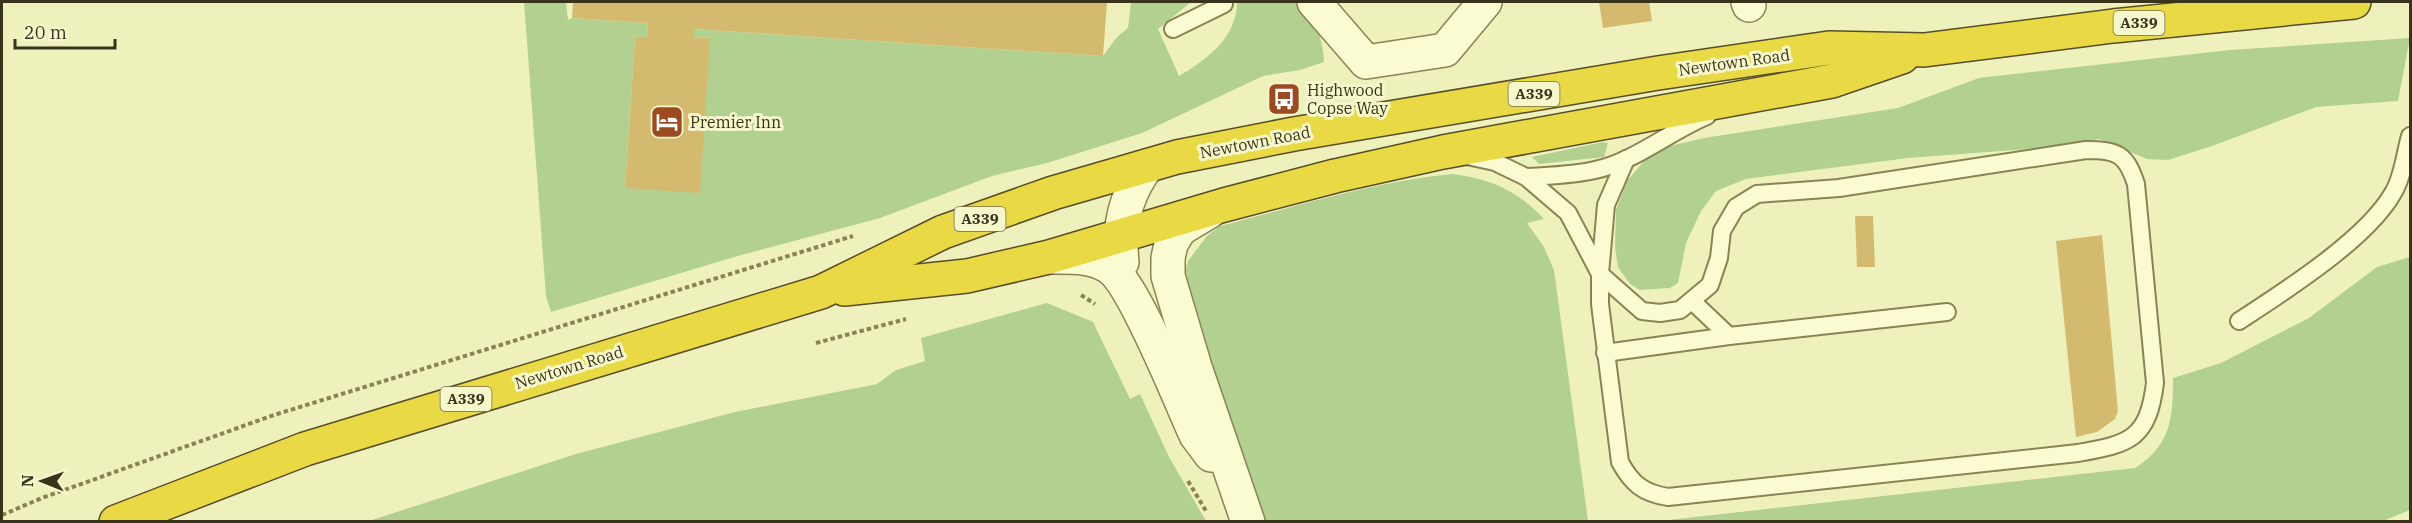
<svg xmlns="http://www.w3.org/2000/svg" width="2412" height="523" font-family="'IBM Plex Serif',serif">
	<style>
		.green { fill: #b2d090 }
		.building { fill: #d3ba6f }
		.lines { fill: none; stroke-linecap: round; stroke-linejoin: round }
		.lane-casing { stroke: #8a8354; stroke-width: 20 }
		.street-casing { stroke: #8a8354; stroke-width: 36 }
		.highway-casing { stroke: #574e29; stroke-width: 36 }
		.path { stroke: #8a8354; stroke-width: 4; stroke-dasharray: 4.5 3; stroke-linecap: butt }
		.lane { stroke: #fafbd0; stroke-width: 16 }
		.street { stroke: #fafbd0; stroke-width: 33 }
		.highway { stroke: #e9d944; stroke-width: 33 }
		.labels { text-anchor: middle; stroke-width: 6; stroke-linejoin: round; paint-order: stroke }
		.shield { fill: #f6f8cc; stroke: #716e4f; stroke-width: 1.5 }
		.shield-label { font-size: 15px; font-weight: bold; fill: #38331a }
		.street-label { font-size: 16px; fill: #38331a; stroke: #f6f8cc }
		.poi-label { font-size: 16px; fill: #38331a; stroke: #f6f8cc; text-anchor: start }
	</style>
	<rect width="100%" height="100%" fill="#eff1bc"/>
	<g class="green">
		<path d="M 524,2 L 566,2 L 568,20 L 572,18 L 648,23 L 647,38 L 635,38 L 625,188 L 710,38 L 694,37 L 694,29 L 1103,56 L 1117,37 L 1128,28 L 1131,2 L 1191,2 L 1158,29 L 1179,76 C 1208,59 1237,37 1237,2 L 1299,2 C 1315,21 1323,37 1324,62 L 1300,70 L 1263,76 L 1142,133 L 1047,163 L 992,176 L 880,218 L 741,255 L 551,312 L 546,296 Z"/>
		<polygon points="2410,38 2398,101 2316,107 2212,146 2168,160 2147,159 2099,139 2039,148 1908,158 1746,179 1716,191 1701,211 1686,243 1678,283 1670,288 1640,290 1630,284 1618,267 1615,248 1616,210 1627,181 1645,160 1670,146 1704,138 1898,108 1979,78 2230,50"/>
		<polygon points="1603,142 1608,143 1604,157 1539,164 1532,157"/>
		<path d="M 1452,174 C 1489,178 1518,191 1544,219 L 1527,223 L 1544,247 L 1554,270 L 1588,521 L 1264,521 L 1189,315 L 1184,275 L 1188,261 L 1207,236 L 1220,226 C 1294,207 1377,181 1452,174 Z"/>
		<path d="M 2410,257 L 2410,510 L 2383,521 L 1659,521 L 2135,468 C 2171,445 2173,418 2173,378 L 2221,363 L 2309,318 L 2377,267 Z"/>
		<polygon points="1047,303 1093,322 1130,399 1140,394 1169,457 1206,521 369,521 576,454 735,412 877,384 896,370 925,361 921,338"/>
	</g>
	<g class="building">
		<polygon points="573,2 1107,2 1103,56 694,29 694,37 710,38 700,193 625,188 635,38 647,38 648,23 572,18"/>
		<polygon points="1599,2 1649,2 1652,21 1603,28"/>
		<polygon points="1855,216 1873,216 1875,267 1857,267"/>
		<polygon points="2102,235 2118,411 2115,419 2097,432 2076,437 2056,241"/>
	</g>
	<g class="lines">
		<g class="lane-casing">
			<g id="lane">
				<polyline points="1173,29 1224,4 1222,2"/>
				<path d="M 1467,156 L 1495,162 L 1526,177 L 1568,213 L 1600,274 L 1642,311 L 1660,313 L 1680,310 L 1710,285 L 1719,258 L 1722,231 L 1736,207 L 1757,194 L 1839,188 L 2086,150 C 2118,150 2126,154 2136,184 L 2155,383 C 2148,439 2130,444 2078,453 L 1668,497 C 1643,493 1632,484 1620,462 L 1600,304 L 1600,274 L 1606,205 L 1626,159"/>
				<path d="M 1526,177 C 1549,176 1573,175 1595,170 C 1634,162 1670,131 1707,116"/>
				<polyline points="1692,301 1729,336"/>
				<path d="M 2239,321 C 2285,291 2367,239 2393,193 C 2403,177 2405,153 2410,136"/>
				<polyline points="1605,353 1729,336 1947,312"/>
			</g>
		</g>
		<g class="street-casing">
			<g id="street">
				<polyline points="1314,2 1366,62 1445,50 1485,2"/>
				<polyline points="1748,2 1749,5"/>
				<polyline points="1210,211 1180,229 1171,244 1168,258 1168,276 1195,367 1248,522"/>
				<path d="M 1051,257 C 1072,257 1092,256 1109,267 C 1134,283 1181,403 1196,435 L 1211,455"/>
				<path d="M 1122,262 C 1118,227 1126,194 1147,166"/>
			</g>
		</g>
		<g class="highway-casing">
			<g id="highway">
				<polyline points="844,289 967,276 1049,257 1224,205 1335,176 1443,152 1832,81 1902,57"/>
				<polyline points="116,522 305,449 821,292 943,232 1053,193 1177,157 1294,134 1658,73 1829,48 1924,50 2113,26 2354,2"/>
			</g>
		</g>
		<g class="path">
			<polyline points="1081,295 1095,304"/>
			<polyline points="816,343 906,319"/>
			<polyline points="1188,481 1206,511"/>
			<polyline points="2,515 42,498 274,415 853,236"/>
		</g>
		<use href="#lane" class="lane"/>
		<use href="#street" class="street"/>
		<use href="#highway" class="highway"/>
	</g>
	<defs>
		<g id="bus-square" transform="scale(1.725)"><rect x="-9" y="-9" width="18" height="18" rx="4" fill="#9e4a20" stroke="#f6f8cc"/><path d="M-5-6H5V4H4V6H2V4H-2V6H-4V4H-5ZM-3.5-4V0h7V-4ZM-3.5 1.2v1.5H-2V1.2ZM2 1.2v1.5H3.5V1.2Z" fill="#fff"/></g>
		<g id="hotel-square" transform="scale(1.725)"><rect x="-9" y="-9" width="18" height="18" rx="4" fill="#9e4a20" stroke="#f6f8cc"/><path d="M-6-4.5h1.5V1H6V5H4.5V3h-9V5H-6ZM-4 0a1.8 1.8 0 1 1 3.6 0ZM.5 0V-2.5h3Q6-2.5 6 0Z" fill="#fff"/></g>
	</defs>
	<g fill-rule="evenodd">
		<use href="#bus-square" x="1284" y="99"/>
		<use href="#hotel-square" x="667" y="122"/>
	</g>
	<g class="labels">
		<g class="shield">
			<rect x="2113.5" y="11" width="51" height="24" rx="4.5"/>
			<rect x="1508.5" y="82" width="51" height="24" rx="4.5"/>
			<rect x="954.5" y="207" width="51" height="24" rx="4.5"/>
			<rect x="440.5" y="387" width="51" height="24" rx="4.5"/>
		</g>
		<g class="shield-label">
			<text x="2139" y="28">A339</text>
			<text x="1534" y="99">A339</text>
			<text x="980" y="224">A339</text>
			<text x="466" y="404">A339</text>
		</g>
		<g class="street-label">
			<text transform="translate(1734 62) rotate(-8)" y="6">Newtown Road</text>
			<text transform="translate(1255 142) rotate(-11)" y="6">Newtown Road</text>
			<text transform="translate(569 367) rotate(-17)" y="6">Newtown Road</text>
		</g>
		<g class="poi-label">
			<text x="1307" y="96">Highwood<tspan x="1307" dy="18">Copse Way</tspan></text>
			<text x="690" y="128">Premier Inn</text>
		</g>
	</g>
	<rect width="2412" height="523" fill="none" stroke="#38331a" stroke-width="6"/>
	<g transform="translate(42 481) rotate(271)" stroke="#f6f8cc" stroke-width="4.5" paint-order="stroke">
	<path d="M0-4.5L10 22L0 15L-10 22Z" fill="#38331a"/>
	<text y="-9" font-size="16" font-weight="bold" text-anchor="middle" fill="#38331a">N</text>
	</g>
	<path d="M15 39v9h100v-9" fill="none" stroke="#38331a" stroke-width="3"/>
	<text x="24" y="39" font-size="18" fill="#38331a" stroke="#f6f8cc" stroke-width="4.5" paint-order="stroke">20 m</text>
</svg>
